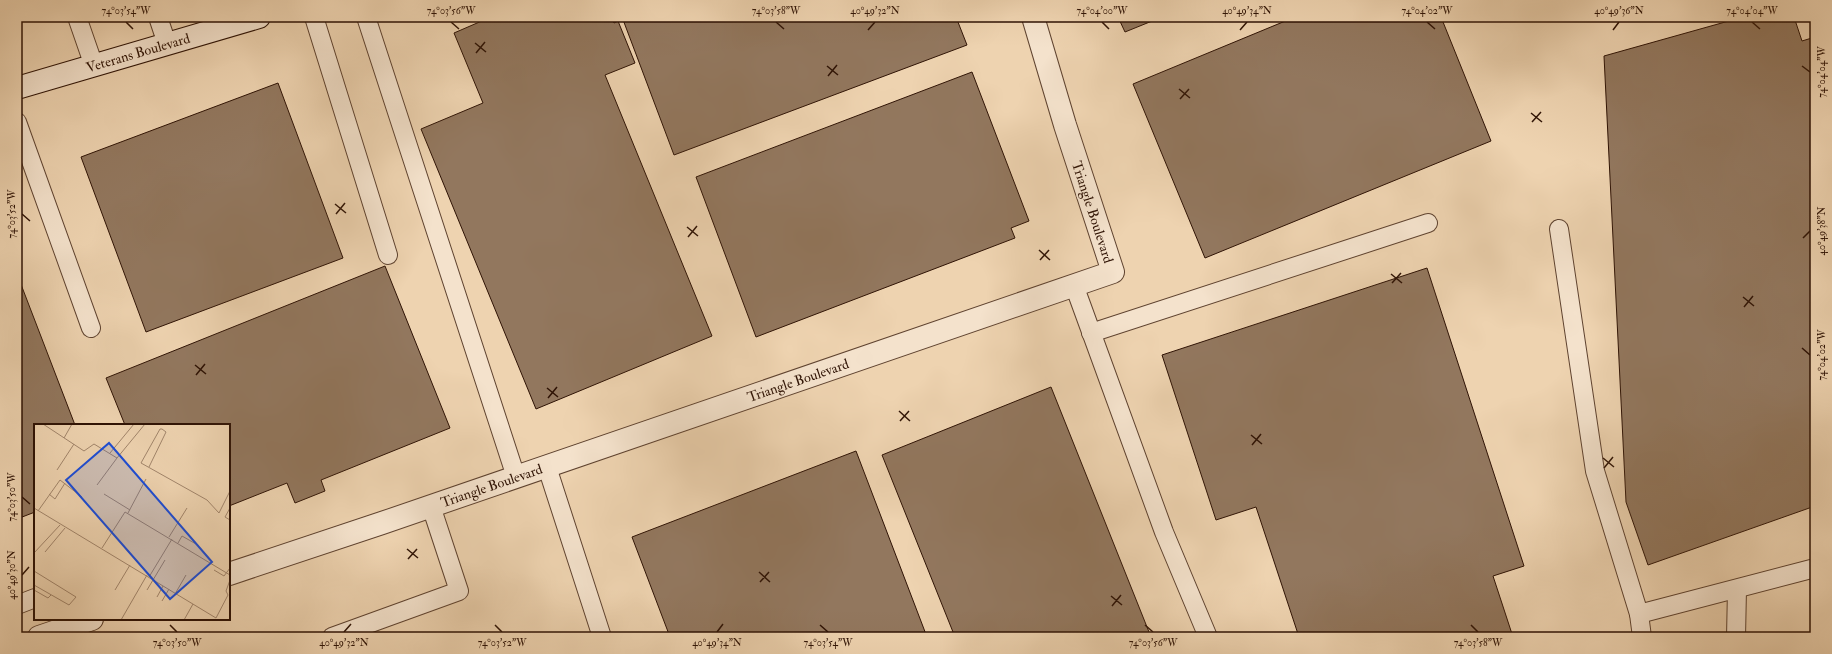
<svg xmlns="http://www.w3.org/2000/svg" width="1832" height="654" font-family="'IM FELL Double Pica',serif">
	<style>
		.building { fill: #92775e; stroke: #2f1305 }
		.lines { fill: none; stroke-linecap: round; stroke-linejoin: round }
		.lane-casing { stroke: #5f4330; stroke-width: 20 }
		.street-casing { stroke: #5f4330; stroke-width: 24 }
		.secondary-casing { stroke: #2f1305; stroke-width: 24 }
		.lane { stroke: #f4e2cc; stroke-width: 18 }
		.street { stroke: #f4e2cc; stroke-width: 22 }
		.secondary { stroke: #f4e2cc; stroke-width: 22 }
		.ticks { fill: none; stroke: #2f1305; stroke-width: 1.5 }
		.labels { text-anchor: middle; stroke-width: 3; stroke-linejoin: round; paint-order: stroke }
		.street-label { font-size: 14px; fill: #2f1305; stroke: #f4e2cc }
		.inset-road { fill: none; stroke: #a2866c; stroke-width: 1 }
		.view { fill: #1d4ed8; fill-opacity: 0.15; stroke: #1d4ed8; stroke-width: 2 }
		.inset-edge { fill: none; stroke: #2f1305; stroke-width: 2 }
		.neatline { fill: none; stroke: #2f1305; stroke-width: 1.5 }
		.ticks-label { font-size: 10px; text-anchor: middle; fill: #2f1305 }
	</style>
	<rect width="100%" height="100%" fill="#eed3b0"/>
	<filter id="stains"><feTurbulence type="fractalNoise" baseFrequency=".005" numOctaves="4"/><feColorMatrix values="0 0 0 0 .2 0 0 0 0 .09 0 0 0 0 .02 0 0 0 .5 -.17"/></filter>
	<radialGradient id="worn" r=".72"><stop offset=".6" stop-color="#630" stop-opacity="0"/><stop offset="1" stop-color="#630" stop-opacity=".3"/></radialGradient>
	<g class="building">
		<polygon points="17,17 30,17 17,22"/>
		<polygon points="491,17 611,17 614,23 618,21 635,63 605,75 712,336 536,409 421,129 483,103 454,33"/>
		<polygon points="622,17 956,17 967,45 674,155"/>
		<polygon points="1118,17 1162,17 1125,32"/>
		<polygon points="1295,17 1441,17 1491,141 1205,258 1133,84"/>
		<polygon points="1743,17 1794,17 1802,41 1815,37 1815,506 1648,565 1626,502 1604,56"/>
		<polygon points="972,72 1029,221 1011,228 1015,238 756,337 696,177"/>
		<polygon points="278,83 343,258 146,332 81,157"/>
		<polygon points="385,266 450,428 321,480 325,491 295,503 287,483 229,506 229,425 125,425 106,378"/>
		<polygon points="1427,268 1524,566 1493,576 1513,637 1299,637 1256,507 1216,520 1162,355"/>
		<polygon points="17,274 75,425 35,425 35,512 17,519"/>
		<polygon points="1051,387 1151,637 955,637 882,455"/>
		<polygon points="856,451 927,637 670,637 632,537"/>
	</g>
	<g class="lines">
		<g class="lane-casing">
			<g id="lane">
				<polyline points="77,17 94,66"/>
				<polyline points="158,17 167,44"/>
				<polyline points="314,17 388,255"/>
				<polyline points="366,17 516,477"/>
				<polyline points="17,122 91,328"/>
				<polyline points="1559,229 1595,471 1639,614 1815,568"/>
				<polyline points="1074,285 1164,532 1208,637"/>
				<polyline points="1091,333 1428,223"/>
				<polyline points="547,467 602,637"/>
				<polyline points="17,605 35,598"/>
				<polyline points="1639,614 1642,637"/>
				<polyline points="332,637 459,591 431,506"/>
				<polyline points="1736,637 1737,589"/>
			</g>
		</g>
		<g class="street-casing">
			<g id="street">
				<path id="s1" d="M 229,574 L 382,523 L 1113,272 L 1065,125 L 1033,17"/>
				<polyline points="39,637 92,619"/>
			</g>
		</g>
		<g class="secondary-casing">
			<g id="secondary">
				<path id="s2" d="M 17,88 L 259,17"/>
			</g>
		</g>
		<use href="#lane" class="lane"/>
		<use href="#street" class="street"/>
		<use href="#secondary" class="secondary"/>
	</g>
	<path class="ticks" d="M 126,22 L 133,29M 451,22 L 459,29M 776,22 L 784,29M 1102,22 L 1109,29M 1427,22 L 1435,29M 1752,22 L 1760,29M 868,30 L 875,22M 1240,30 L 1247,22M 1613,30 L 1619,22M 475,43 L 486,52M 476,53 L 485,42M 827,66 L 838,75M 1802,66 L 1810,72M 828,76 L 837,65M 1179,89 L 1190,98M 1180,99 L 1189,89M 1531,113 L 1542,122M 1532,122 L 1541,112M 335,204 L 346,213M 22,214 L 30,221M 336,214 L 345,203M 687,227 L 698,236M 688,237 L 697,226M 1803,238 L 1810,231M 1039,250 L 1050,260M 1040,260 L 1049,250M 1391,274 L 1402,283M 1392,283 L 1401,273M 1743,297 L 1754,306M 1744,307 L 1753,296M 1802,348 L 1810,355M 195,365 L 206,374M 196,375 L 205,364M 547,388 L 558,397M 548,398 L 557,387M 899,411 L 910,421M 900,421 L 909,411M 1251,435 L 1262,444M 1252,445 L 1261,434M 1603,458 L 1614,467M 1604,468 L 1613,457M 22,497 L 30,504M 407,549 L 418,558M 408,559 L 417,549M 759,572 L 770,582M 22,575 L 29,567M 760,582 L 769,572M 1111,596 L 1122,605M 1112,606 L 1121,595M 170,625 L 177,632M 495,625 L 502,632M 820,625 L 828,632M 1145,625 L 1153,632M 1471,625 L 1478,632M 344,632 L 351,624M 717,632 L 723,624"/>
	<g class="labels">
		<g class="street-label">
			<text dy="5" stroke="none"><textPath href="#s2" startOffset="126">Veterans Boulevard</textPath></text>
			<text transform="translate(1093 212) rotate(72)" y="5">Triangle Boulevard</text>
			<text dy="5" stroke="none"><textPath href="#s1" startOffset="601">Triangle Boulevard</textPath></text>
			<text dy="5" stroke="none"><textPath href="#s1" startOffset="277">Triangle Boulevard</textPath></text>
		</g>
	</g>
	<g transform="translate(34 424)">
		<rect width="196" height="196" fill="#eed3b0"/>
		<path class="inset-road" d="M 9,0 L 50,27 L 60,20 L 83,34 L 63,61M 30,14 L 38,0M 76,29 L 100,0M 83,34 L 111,0M 115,43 L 132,8 L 128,5 L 126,5 L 107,39 L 173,76 L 185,89 L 196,67M 23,46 L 40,20M 15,70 L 21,75 L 31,59M 70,70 L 96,86M 0,84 L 182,194 L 194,171M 196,84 L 191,93 L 196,96M 4,87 L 26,56 L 48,73M 94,89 L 112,55M 135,113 L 153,84M 144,119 L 148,112 L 162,120M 68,124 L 91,88 L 196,151M 11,128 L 31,104M 0,129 L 26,101M 180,146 L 190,152 L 196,144M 0,147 L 42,173 L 35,181 L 0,161M 115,153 L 138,115M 0,166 L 14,174 L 17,171M 81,166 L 96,141M 113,166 L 131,136M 141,170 L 152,151M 194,171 L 192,167 L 196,156M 123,173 L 129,162M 128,177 L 135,165M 87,196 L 113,151M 150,196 L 159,180"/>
		<path class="view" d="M 75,19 L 178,138 L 136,175 L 32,56 Z"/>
		<rect width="196" height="196" class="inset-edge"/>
	</g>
	<rect width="1832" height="654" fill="none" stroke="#eed3b0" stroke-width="44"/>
	<rect x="22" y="22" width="1788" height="610" class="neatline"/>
	<g class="ticks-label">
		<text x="126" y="14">74°03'54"W</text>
		<text x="451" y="14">74°03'56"W</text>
		<text x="776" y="14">74°03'58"W</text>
		<text x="875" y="14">40°49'32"N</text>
		<text x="1102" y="14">74°04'00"W</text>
		<text x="1247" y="14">40°49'34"N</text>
		<text x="1427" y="14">74°04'02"W</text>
		<text x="1619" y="14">40°49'36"N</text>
		<text x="1752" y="14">74°04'04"W</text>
		<text transform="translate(1821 72) rotate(-90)" y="4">74°04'04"W</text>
		<text transform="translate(11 214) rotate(-90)" y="4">74°03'52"W</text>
		<text transform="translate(1821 231) rotate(-90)" y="4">40°49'38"N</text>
		<text transform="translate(1821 355) rotate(-90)" y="4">74°04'02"W</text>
		<text transform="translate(11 497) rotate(-90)" y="4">74°03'50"W</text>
		<text transform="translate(11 575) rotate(-90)" y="4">40°49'30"N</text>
		<text x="177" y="646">74°03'50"W</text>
		<text x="344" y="646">40°49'32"N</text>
		<text x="502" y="646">74°03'52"W</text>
		<text x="717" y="646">40°49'34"N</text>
		<text x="828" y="646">74°03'54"W</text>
		<text x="1153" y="646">74°03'56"W</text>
		<text x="1478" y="646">74°03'58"W</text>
	</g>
	<rect width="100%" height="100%" filter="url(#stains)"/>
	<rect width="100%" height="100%" fill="url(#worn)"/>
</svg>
